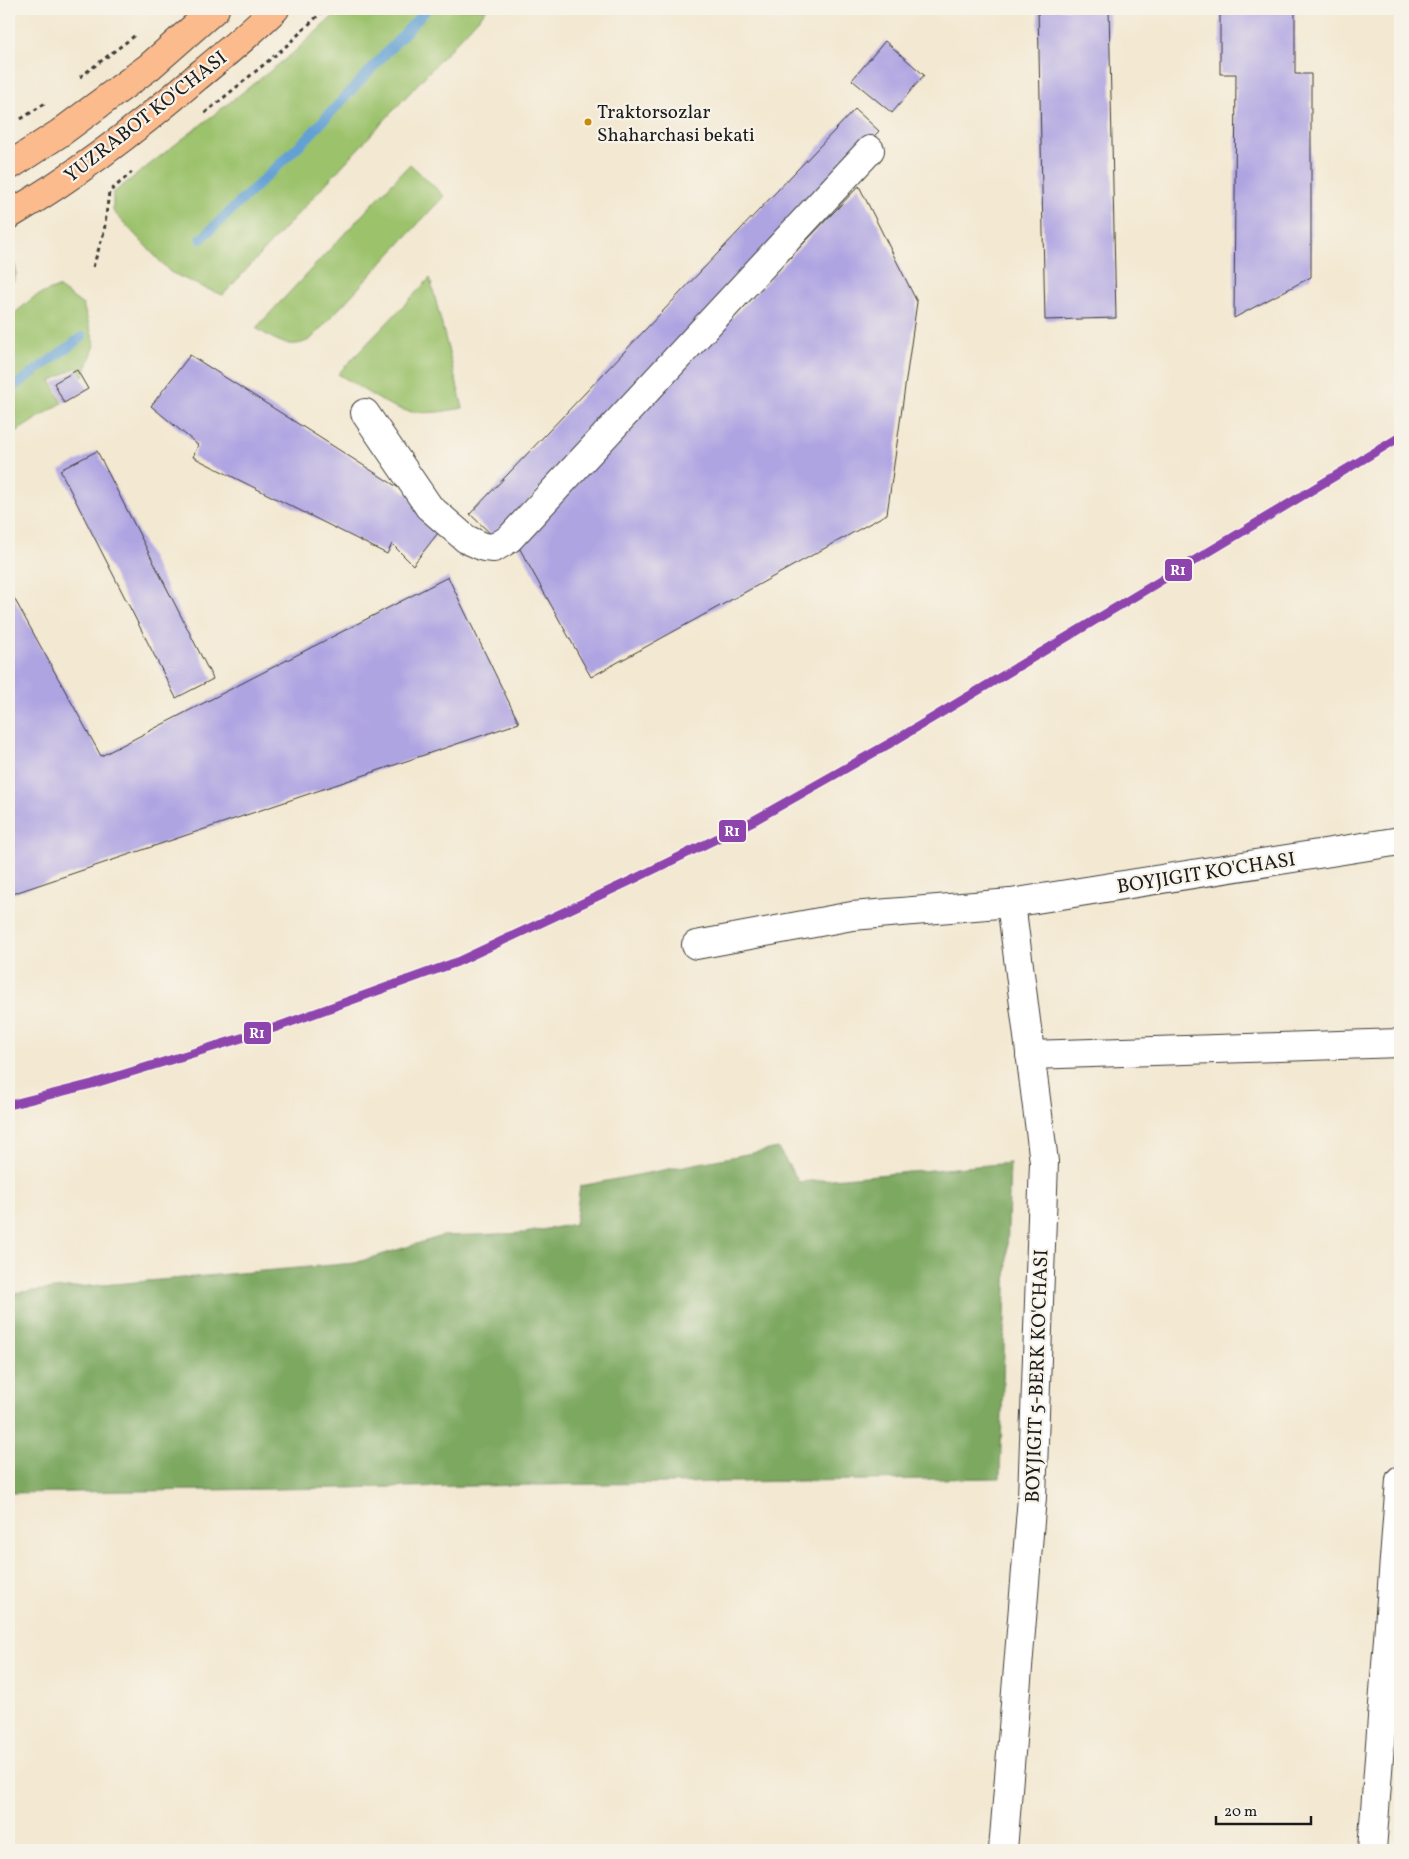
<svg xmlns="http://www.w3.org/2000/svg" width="1409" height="1859" font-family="Vollkorn,serif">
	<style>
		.green { fill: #9cc26c; stroke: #5c6f44 }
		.forest { fill: #7da860; stroke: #4c623e }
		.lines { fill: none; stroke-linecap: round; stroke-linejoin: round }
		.stream { stroke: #63a0d4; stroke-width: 10 }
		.building { fill: #afa4e2 }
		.minor-casing { stroke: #3c3b37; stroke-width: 30 }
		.major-casing { stroke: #3c3b37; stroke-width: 30 }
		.path { stroke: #3c3b37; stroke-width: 3; stroke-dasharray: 4 4; stroke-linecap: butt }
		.minor { stroke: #fff; stroke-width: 28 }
		.major { stroke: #fbbb8d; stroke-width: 28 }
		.rail-1-casing { stroke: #f7f3e8; stroke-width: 12 }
		.rail-1 { stroke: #8e44ad; stroke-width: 9 }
		.bus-dot { fill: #cb8a06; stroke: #f7f3e8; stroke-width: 2 }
		.labels { text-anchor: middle; stroke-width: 4.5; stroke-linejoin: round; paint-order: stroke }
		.bus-label { font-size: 19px; fill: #1c1c1c; stroke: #f7f3e8; text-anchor: start }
		.street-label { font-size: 20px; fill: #1c1c1c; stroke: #f7f3e8 }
		.line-badge { stroke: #f7f3e8; stroke-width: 2 }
		.badge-label { font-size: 14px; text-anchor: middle; font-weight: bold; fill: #fff }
	</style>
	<rect width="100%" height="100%" fill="#f7f3e8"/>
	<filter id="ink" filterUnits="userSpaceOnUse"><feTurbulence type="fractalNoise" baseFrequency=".02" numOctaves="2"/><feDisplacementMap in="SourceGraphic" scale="10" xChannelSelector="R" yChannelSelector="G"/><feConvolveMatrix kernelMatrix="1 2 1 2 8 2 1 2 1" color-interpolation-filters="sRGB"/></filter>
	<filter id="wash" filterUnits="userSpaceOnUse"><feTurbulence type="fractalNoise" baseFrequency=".0096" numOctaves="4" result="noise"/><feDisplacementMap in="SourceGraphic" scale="20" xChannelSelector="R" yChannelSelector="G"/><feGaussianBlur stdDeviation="1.12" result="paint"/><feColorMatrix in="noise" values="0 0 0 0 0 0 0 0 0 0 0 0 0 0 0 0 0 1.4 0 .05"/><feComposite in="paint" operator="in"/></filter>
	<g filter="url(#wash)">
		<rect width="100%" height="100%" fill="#f3e8d1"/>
		<g class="green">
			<polygon points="341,9 487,9 223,295 202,287 170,272 113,211 113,193 292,54"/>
			<path d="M 410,164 L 444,196 L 311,339 C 290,351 275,340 256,328 Z"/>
			<path d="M 9,258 C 19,267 18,278 9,287 Z"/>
			<path d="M 430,278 L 463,408 C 442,412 417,416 397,408 C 377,400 357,385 338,374 Z"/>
			<polygon points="58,287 83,305 95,345 83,377 77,367 51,381 62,403 9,436 9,318 34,297"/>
		</g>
		<polygon class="forest" points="778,1148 799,1182 1010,1163 1000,1478 9,1493 9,1293 355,1263 442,1236 524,1233 575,1224 580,1186"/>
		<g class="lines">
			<g class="stream">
				<polyline points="201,239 308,137 427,9"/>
				<polyline points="9,390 82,337"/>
			</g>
		</g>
		<g id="blocks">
			<g class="building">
				<polygon points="1038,9 1109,9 1116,318 1045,320"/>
				<polygon points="1220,9 1295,9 1295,74 1311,74 1311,277 1234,318 1236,74 1220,74"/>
				<polygon points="885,41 924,75 892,113 852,80"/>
				<polygon points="855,109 879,131 494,537 470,514"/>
				<polygon points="859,186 917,302 887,514 591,677 516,542"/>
				<polygon points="190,355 413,497 441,529 413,565 392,544 387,554 193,457 198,445 151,406"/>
				<polygon points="77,370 88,389 64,403 54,383"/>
				<polygon points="97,451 213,679 176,698 60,470"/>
				<polygon points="448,577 519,723 9,895 9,589 101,756"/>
			</g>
		</g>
	</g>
	<g filter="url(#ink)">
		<use href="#blocks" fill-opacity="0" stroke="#3c3b37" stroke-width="1"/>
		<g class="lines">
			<g class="minor-casing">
				<g id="minor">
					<polyline points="365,413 429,507 466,539 484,547 494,548 509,539 870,150"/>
					<polyline points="696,945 852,916 1011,903 1400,841"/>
					<polyline points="1030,1055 1400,1043"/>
					<polyline points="1003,1850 1032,1497 1044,1162 1011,903"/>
					<polyline points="1372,1850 1400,1480"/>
				</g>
			</g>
			<g class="major-casing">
				<g id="major">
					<polyline points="9,166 60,133 149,67 215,9"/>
					<path d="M 9,215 C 76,176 138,128 197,77 C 224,55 250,33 275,9"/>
				</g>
			</g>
			<g class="path">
				<polyline points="80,77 137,34"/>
				<polyline points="205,113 284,48 325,9"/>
				<polyline points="21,119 47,102"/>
				<polyline points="93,267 104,232 109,192 132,172"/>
			</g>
			<use href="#minor" class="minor"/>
			<use href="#major" class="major"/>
			<g class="rail-1-casing">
				<polyline id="rail-1" points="9,1105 92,1084 274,1028 457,962 628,882 753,821 894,741 1400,437"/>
			</g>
			<use href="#rail-1" class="rail-1"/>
		</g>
	</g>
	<circle class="bus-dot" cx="588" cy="122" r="4.5"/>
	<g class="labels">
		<g class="bus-label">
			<text x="597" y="118">Traktorsozlar<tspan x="597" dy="23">Shaharchasi bekati</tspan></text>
		</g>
		<g class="street-label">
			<text transform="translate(145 116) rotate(-38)" y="7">YUZRABOT KO'CHASI</text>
			<text transform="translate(1206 872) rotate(-9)" y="7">BOYJIGIT KO'CHASI</text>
			<text transform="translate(1036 1376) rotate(-88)" y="7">BOYJIGIT 5-BERK KO'CHASI</text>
		</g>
	</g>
	<g class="line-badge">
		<rect x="1164" y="558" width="29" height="24" rx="5" fill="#8e44ad"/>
		<rect x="718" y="819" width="29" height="24" rx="5" fill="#8e44ad"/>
		<rect x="243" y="1021" width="29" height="24" rx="5" fill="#8e44ad"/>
	</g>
	<g class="badge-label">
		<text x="1178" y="575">R1</text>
		<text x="732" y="836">R1</text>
		<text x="257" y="1038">R1</text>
	</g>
	<rect width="1409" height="1859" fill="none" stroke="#f7f3e8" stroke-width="30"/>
	<path d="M1216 1816v8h95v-8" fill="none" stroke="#1c1c1c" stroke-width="2.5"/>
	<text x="1224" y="1816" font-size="15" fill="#1c1c1c" stroke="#f7f3e8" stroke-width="4" paint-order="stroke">20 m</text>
</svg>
